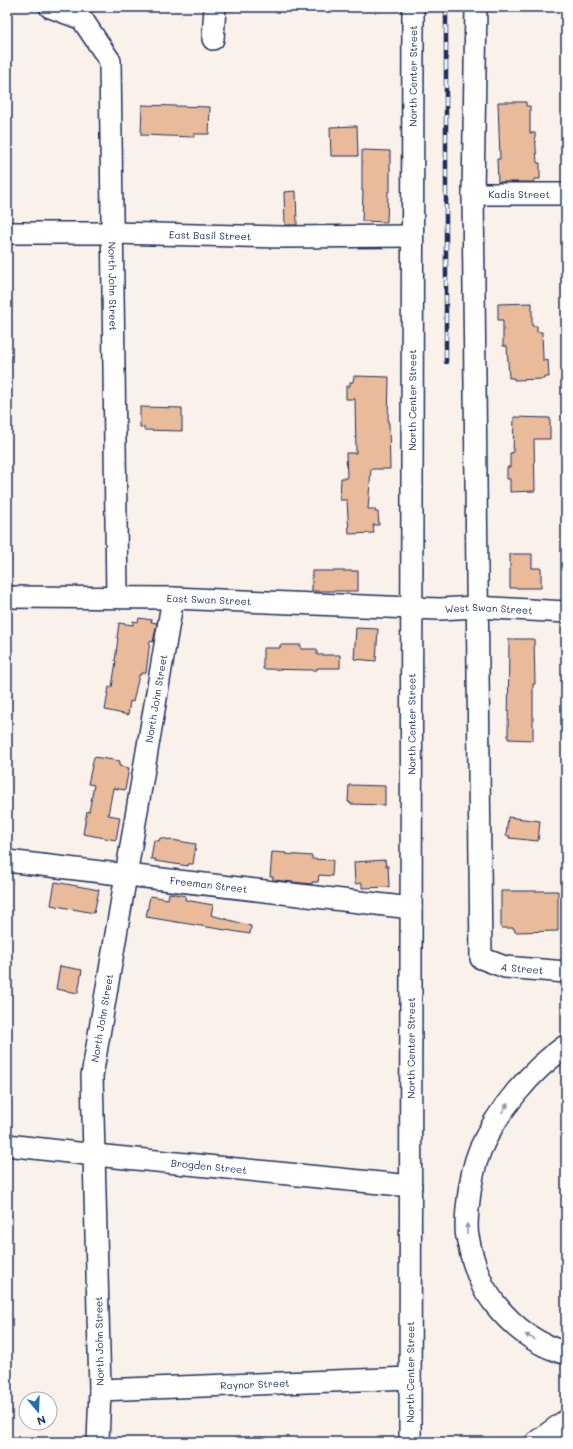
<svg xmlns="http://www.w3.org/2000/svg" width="573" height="1449" font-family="Mali,sans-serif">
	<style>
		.building { fill: #e9bb9a; stroke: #1b2f5e }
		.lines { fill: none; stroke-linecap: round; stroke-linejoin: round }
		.minor-casing { stroke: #1b2f5e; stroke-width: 24 }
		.highway-casing { stroke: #1b2f5e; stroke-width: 25 }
		.minor { stroke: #fff; stroke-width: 21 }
		.highway { stroke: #fff; stroke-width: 22 }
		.rail-casing { stroke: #1b2f5e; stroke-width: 4.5 }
		.rail { stroke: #fff; stroke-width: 3; stroke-dasharray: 9; stroke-linecap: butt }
		.oneway { fill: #8d97ae }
		.labels { text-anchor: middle; stroke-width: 3.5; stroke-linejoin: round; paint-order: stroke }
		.street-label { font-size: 10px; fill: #1b2f5e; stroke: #fff }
	</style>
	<rect width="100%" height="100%" fill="#fbf1eb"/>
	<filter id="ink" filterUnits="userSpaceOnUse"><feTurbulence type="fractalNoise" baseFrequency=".025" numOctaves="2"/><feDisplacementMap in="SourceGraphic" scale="8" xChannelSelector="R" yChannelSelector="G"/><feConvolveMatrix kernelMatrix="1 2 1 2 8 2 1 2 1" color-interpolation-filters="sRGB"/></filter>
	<g filter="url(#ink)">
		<g class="building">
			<polygon points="498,102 526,102 526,106 530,106 530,133 535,133 537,163 540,163 540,179 534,179 534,182 498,182 497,159 500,159"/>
			<polygon points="142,105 210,107 209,134 194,134 194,137 141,135"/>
			<polygon points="357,126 358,156 331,156 330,127"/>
			<polygon points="362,150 390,151 390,191 388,191 387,222 362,221 363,191 362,191"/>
			<polygon points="296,191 297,225 285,225 284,192"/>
			<polygon points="532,303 532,326 537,326 537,332 542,332 543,358 543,361 548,360 549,377 544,377 544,379 514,380 514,378 509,378 507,346 503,346 503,320 498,320 498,304"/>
			<polygon points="354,376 389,377 388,423 389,423 390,469 371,469 368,509 375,509 375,512 378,512 379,525 373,525 374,533 349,534 347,500 340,500 341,478 347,478 346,453 356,453 355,399 346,399 346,386 350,386 350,382 353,382"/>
			<polygon points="140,407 182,408 182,431 144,430 144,427 140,427"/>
			<polygon points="514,417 550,418 550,439 534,439 535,491 510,492 510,479 507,479 507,467 510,467 510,453 513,453"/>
			<polygon points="510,554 532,554 532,568 541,568 541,588 510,588"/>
			<rect x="312" y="571" width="46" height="20"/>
			<polygon points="139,618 152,620 151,622 157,623 153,642 150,641 146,673 141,673 141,675 139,675 133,702 130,701 128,715 105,710 109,687 112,687 116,661 115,661 118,638 117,638 119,623 133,625 133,621 138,622"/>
			<polygon points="356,628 378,629 376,661 354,659"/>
			<polygon points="509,639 534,639 535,684 533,684 533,740 508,739"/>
			<polygon points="280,645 301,645 301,649 317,649 317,655 340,655 340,668 317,668 317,670 311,670 263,669 263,648 280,648"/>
			<polygon points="94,757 120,761 119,766 129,768 125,790 113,788 108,815 120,817 116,840 83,834 87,811 89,812 94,785 88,784"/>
			<polygon points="349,785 385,786 385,805 350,804 350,802 348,802"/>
			<polygon points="508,817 540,821 538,841 509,838 510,836 506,836"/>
			<polygon points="160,838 196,844 193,864 188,864 188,866 155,861 156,859 151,859 154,840 159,841"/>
			<polygon points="272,852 286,853 285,854 312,856 312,859 333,860 332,876 319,875 318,882 312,882 312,884 273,880 273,877 270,877"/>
			<polygon points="385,860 386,866 388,866 389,887 362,888 362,883 355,884 354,862"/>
			<polygon points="55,882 99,890 94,913 51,905"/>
			<polygon points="501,891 558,891 558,931 515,932 514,928 501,928"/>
			<polygon points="169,893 186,896 185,900 213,905 211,915 251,926 250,934 146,917 150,896 168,899"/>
			<polygon points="60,966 82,970 78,993 56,989"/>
		</g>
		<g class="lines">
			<g class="minor-casing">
				<g id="minor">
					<path id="s1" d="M 50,7 L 82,19 L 110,61 L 117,597"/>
					<path id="s2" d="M 476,7 L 473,194 L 481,958 L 505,967 L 566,972"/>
					<polyline points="213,39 215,7"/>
					<path id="s3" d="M 473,194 L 566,194"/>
					<path id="s4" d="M 7,233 L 112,233 L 283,237 L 412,236"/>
					<path id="s5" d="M 7,597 L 173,598 L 411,608 L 440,609 L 476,607 L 566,612"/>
					<path id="s6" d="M 7,861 L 411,908"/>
					<path id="s7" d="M 7,1145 L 95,1155 L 411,1186"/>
					<path id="s8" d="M 100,1390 L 410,1378"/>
					<path id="s9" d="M 98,1442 L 100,1390 L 92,1076 L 173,598"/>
					<path id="s10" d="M 410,1442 L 413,7"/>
				</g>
			</g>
			<g class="highway-casing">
				<g id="highway">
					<path d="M 566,1046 C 531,1070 497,1111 480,1150 C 473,1167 470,1185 468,1204 C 467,1213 466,1224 467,1234 C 470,1251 476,1271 483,1286 C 486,1292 491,1298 495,1304 C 514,1328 536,1345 566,1353"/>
					<polyline points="537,1442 566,1421"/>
				</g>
			</g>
			<use href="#minor" class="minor"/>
			<use href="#highway" class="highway"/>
			<g class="rail-casing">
				<polyline id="rail" points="446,7 446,362"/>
			</g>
			<use href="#rail" class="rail"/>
		</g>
		<defs><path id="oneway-solid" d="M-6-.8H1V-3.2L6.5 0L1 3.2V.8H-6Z"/></defs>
		<g class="oneway">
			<use href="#oneway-solid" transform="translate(505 1108) rotate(-56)"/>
			<use href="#oneway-solid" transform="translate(467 1229) rotate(-91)"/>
			<use href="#oneway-solid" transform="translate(530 1337) rotate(-152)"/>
		</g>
	</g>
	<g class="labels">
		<g class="street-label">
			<text dy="4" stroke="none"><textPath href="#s10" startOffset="1366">North Center Street</textPath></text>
			<text dy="4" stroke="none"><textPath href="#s3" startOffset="46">Kadis Street</textPath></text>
			<text dy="4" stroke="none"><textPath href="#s4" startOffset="203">East Basil Street</textPath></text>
			<text dy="4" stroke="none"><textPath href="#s1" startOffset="310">North John Street</textPath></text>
			<text dy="4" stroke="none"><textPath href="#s10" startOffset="1042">North Center Street</textPath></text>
			<text dy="4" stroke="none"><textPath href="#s5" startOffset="202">East Swan Street</textPath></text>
			<text dy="4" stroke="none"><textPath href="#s5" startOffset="482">West Swan Street</textPath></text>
			<text dy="4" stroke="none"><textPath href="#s9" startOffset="749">North John Street</textPath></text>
			<text dy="4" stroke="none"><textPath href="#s10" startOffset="718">North Center Street</textPath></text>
			<text dy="4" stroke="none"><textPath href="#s6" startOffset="203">Freeman Street</textPath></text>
			<text dy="4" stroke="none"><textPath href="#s2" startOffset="994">A Street</textPath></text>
			<text dy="4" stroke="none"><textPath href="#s9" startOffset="425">North John Street</textPath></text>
			<text dy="4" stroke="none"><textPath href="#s10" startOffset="394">North Center Street</textPath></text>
			<text dy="4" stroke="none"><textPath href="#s7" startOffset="203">Brogden Street</textPath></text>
			<text transform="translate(99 1341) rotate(-91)" y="4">North John Street</text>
			<text dy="4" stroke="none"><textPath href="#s10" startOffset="70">North Center Street</textPath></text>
			<text dy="4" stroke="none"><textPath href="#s8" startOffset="155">Raynor Street</textPath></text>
		</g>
	</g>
	<rect width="573" height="1449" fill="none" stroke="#fff" stroke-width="24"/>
	<rect x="12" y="12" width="549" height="1425" fill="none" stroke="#1b2f5e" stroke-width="1.5" filter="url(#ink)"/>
	<g transform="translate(38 1411) rotate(161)"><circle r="19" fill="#ffffff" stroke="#a4acbf"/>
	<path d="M0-3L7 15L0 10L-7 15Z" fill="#1f6fb2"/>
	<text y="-6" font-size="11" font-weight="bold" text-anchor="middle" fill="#1b2f5e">N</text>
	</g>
</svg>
